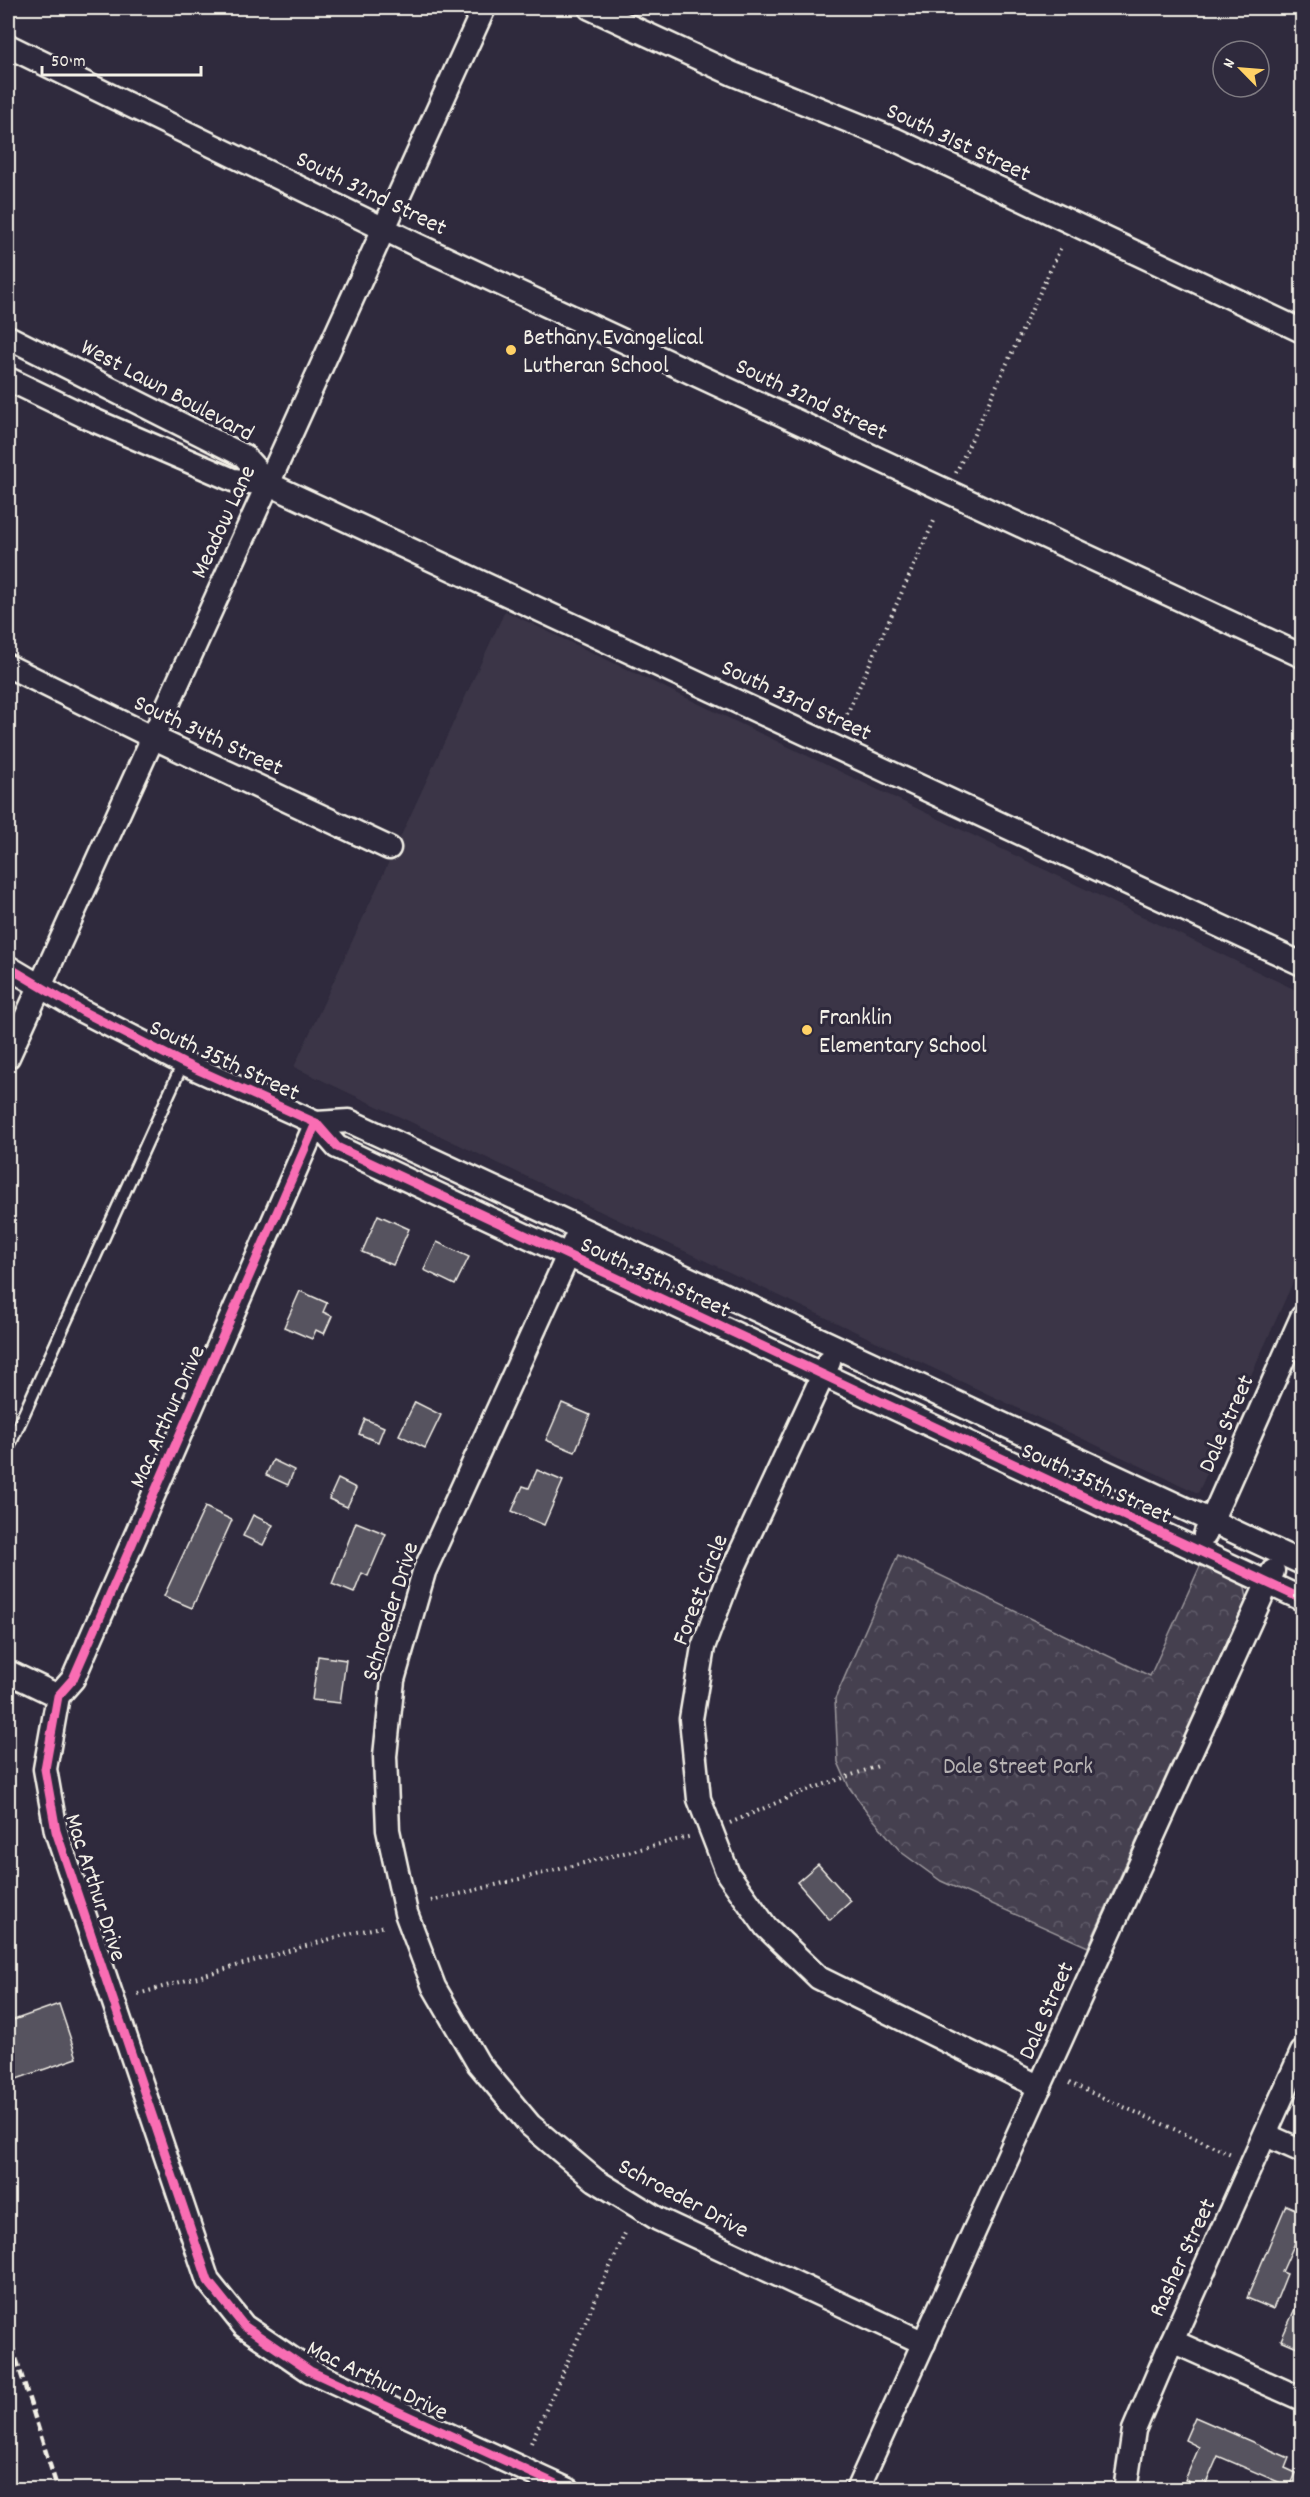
<svg xmlns="http://www.w3.org/2000/svg" width="1310" height="2497" font-family="Dekko,sans-serif">
	<style>
		.built { fill: #3b3647 }
		.park { fill: url(#park-crowns); stroke: #9c989c; stroke-width: 1.5 }
		.building { fill: #56525f; stroke: #f4f1e8; stroke-width: 1.5 }
		.lines { fill: none; stroke-linecap: round; stroke-linejoin: round }
		.lane-casing { stroke: #f4f1e8; stroke-width: 15 }
		.street-casing { stroke: #f4f1e8; stroke-width: 27 }
		.path { stroke: #f4f1e8; stroke-width: 4; stroke-dasharray: 1.5 4.5; stroke-linecap: butt }
		.lane { stroke: #2f2a3d; stroke-width: 10 }
		.street { stroke: #2f2a3d; stroke-width: 22 }
		.rail { stroke: #f4f1e8; stroke-width: 4.5; stroke-dasharray: 9 4.5; stroke-linecap: butt }
		.cycleway-casing { stroke: #2f2a3d; stroke-width: 13 }
		.cycleway { stroke: #f96db3; stroke-width: 9 }
		.poi-dot { fill: #ffd166; stroke: #2f2a3d; stroke-width: 2 }
		.labels { text-anchor: middle; stroke-width: 6; stroke-linejoin: round; paint-order: stroke }
		.street-label { font-size: 24px; fill: #f4f1e8; stroke: #2f2a3d }
		.poi-label { font-size: 24px; fill: #f4f1e8; stroke: #2f2a3d; text-anchor: start }
		.park-label { font-size: 24px; fill: #b7b3b3; stroke: #2f2a3d }
	</style>
	<defs>
		<pattern id="park-crowns" width="20" height="18" patternUnits="userSpaceOnUse" patternTransform="scale(1.5)"><rect width="20" height="18" fill="#454050"/><path d="M2 6a3 3 0 1 1 6 0M12 15a3 3 0 1 1 6 0" fill="none" stroke="#605c69"/></pattern>
	</defs>
	<rect width="100%" height="100%" fill="#2f2a3d"/>
	<filter id="ink" filterUnits="userSpaceOnUse"><feTurbulence type="fractalNoise" baseFrequency=".0167" numOctaves="2"/><feDisplacementMap in="SourceGraphic" scale="12" xChannelSelector="R" yChannelSelector="G"/><feConvolveMatrix kernelMatrix="1 2 1 2 8 2 1 2 1" color-interpolation-filters="sRGB"/></filter>
	<g filter="url(#ink)">
		<polygon class="built" points="505,611 1302,993 1302,1262 1198,1493 294,1067"/>
		<polygon class="park" points="898,1555 1150,1676 1202,1562 1244,1583 1247,1598 1088,1947 941,1881 901,1852 868,1813 849,1787 838,1762 835,1699"/>
		<g class="building">
			<polygon points="378,1215 409,1229 393,1265 362,1252"/>
			<polygon points="437,1242 469,1257 455,1285 424,1270"/>
			<polygon points="300,1291 327,1303 323,1312 332,1316 324,1334 316,1330 312,1339 284,1327"/>
			<polygon points="415,1402 441,1415 425,1448 399,1435"/>
			<polygon points="562,1403 590,1415 575,1452 546,1440"/>
			<polygon points="365,1419 384,1427 378,1442 359,1434"/>
			<polygon points="273,1460 294,1470 288,1485 266,1475"/>
			<polygon points="537,1470 563,1481 544,1525 512,1511 523,1486 529,1488"/>
			<polygon points="338,1479 356,1488 347,1507 329,1499"/>
			<polygon points="205,1507 232,1520 192,1608 164,1596"/>
			<polygon points="253,1515 273,1525 263,1545 243,1536"/>
			<polygon points="356,1522 386,1534 368,1576 362,1573 354,1593 332,1584"/>
			<polygon points="318,1656 346,1660 340,1703 312,1700"/>
			<polygon points="818,1864 851,1901 830,1920 797,1882"/>
			<polygon points="59,2004 77,2058 8,2082 8,2022"/>
			<polygon points="1286,2205 1302,2212 1302,2227 1282,2272 1287,2274 1273,2309 1247,2298"/>
			<polygon points="1302,2293 1302,2349 1281,2340"/>
			<polygon points="1195,2417 1289,2458 1285,2468 1296,2473 1290,2487 1218,2456 1204,2488 1185,2480 1199,2447 1185,2440"/>
		</g>
		<g class="lines">
			<g class="lane-casing">
				<polyline id="lane" points="8,1449 183,1063"/>
			</g>
			<g class="street-casing">
				<g id="street">
					<polyline points="590,8 733,74 896,140 1302,331"/>
					<polyline points="8,46 417,245 1302,656"/>
					<polyline points="8,337 244,456 269,484"/>
					<polyline points="8,379 91,419 233,480 269,484 1302,964"/>
					<polyline points="8,666 152,737 389,848"/>
					<polyline points="8,967 82,1011 183,1063 316,1123 337,1147 1302,1599"/>
					<polyline points="8,1057 484,8"/>
					<polyline points="316,1123 73,1679 58,1696 45,1769 56,1831 208,2281 244,2326 310,2371 569,2490"/>
					<polyline points="316,1123 349,1121 1302,1563"/>
					<polyline points="580,1229 424,1572 393,1680 385,1756 388,1830 406,1913 434,1987 478,2063 530,2125 595,2180 658,2219 924,2343"/>
					<polyline points="829,1362 729,1578 703,1647 691,1719 699,1799 728,1874 766,1927 819,1978 1040,2087"/>
					<polyline points="1205,1535 1302,1317"/>
					<polyline points="8,1672 58,1696"/>
					<polyline points="1266,2135 1302,2151"/>
					<polyline points="1172,2341 1302,2399"/>
					<polyline points="857,2490 1273,1571"/>
					<polyline points="1125,2490 1134,2430 1172,2341 1302,2052"/>
				</g>
			</g>
			<g class="path">
				<polyline points="956,473 1061,247"/>
				<polyline points="842,725 934,521"/>
				<polyline points="730,1823 799,1793 881,1765"/>
				<polyline points="431,1901 692,1836"/>
				<polyline points="138,1994 348,1934 386,1926"/>
				<polyline points="1069,2083 1231,2154"/>
				<polyline points="531,2443 626,2231"/>
			</g>
			<use href="#lane" class="lane"/>
			<use href="#street" class="street"/>
			<polyline class="rail" points="8,2333 58,2490"/>
			<g class="cycleway-casing">
				<g id="cycleway">
					<polyline points="8,967 82,1011 183,1063 316,1123 337,1147 1302,1599"/>
					<polyline points="316,1123 73,1679 58,1696 45,1769 56,1831 208,2281 244,2326 310,2371 569,2490"/>
				</g>
			</g>
			<use href="#cycleway" class="cycleway"/>
		</g>
	</g>
	<g class="poi-dot">
		<circle cx="511" cy="350" r="6"/>
		<circle cx="807" cy="1030" r="6"/>
	</g>
	<g class="labels">
		<g class="street-label">
			<text transform="translate(959 141) rotate(25)" y="8">South 31st Street</text>
			<text transform="translate(372 192) rotate(26)" y="8">South 32nd Street</text>
			<text transform="translate(168 389) rotate(28)" y="8">West Lawn Boulevard</text>
			<text transform="translate(812 398) rotate(25)" y="8">South 32nd Street</text>
			<text transform="translate(222 521) rotate(-65)" y="8">Meadow Lane</text>
			<text transform="translate(797 699) rotate(25)" y="8">South 33rd Street</text>
			<text transform="translate(209 734) rotate(25)" y="8">South 34th Street</text>
			<text transform="translate(225 1059) rotate(25)" y="8">South 35th Street</text>
			<text transform="translate(656 1276) rotate(25)" y="8">South 35th Street</text>
			<text transform="translate(166 1416) rotate(-66)" y="8">Mac Arthur Drive</text>
			<text transform="translate(1225 1423) rotate(-66)" y="8">Dale Street</text>
			<text transform="translate(1097 1482) rotate(25)" y="8">South 35th Street</text>
			<text transform="translate(699 1589) rotate(-69)" y="8">Forest Circle</text>
			<text transform="translate(389 1611) rotate(-73)" y="8">Schroeder Drive</text>
			<text transform="translate(97 1887) rotate(72)" y="8">Mac Arthur Drive</text>
			<text transform="translate(1045 2010) rotate(-66)" y="8">Dale Street</text>
			<text transform="translate(684 2197) rotate(28)" y="8">Schroeder Drive</text>
			<text transform="translate(1181 2257) rotate(-65)" y="8">Rasher Street</text>
			<text transform="translate(378 2379) rotate(26)" y="8">Mac Arthur Drive</text>
		</g>
		<g class="poi-label">
			<text x="523" y="344">Bethany Evangelical<tspan x="523" dy="28">Lutheran School</tspan></text>
			<text x="819" y="1024">Franklin<tspan x="819" dy="28">Elementary School</tspan></text>
		</g>
		<g class="park-label">
			<text x="1018" y="1773">Dale Street Park</text>
		</g>
	</g>
	<rect width="1310" height="2497" fill="none" stroke="#2f2a3d" stroke-width="30"/>
	<rect x="15" y="15" width="1280" height="2467" fill="none" stroke="#f4f1e8" stroke-width="2" filter="url(#ink)"/>
	<g transform="translate(1241 69) rotate(295)"><circle r="28" fill="#2f2a3d" stroke="#7e7a81" stroke-width="1.5"/>
	<path d="M0-4.5L10 22L0 15L-10 22Z" fill="#ffd166"/>
	<text y="-9" font-size="16" font-weight="bold" text-anchor="middle" fill="#f4f1e8">N</text>
	</g>
	<path d="M42 66v9h159v-9" fill="none" stroke="#f4f1e8" stroke-width="3"/>
	<text x="51" y="66" font-size="18" fill="#f4f1e8" stroke="#2f2a3d" stroke-width="4.5" paint-order="stroke">50 m</text>
</svg>
